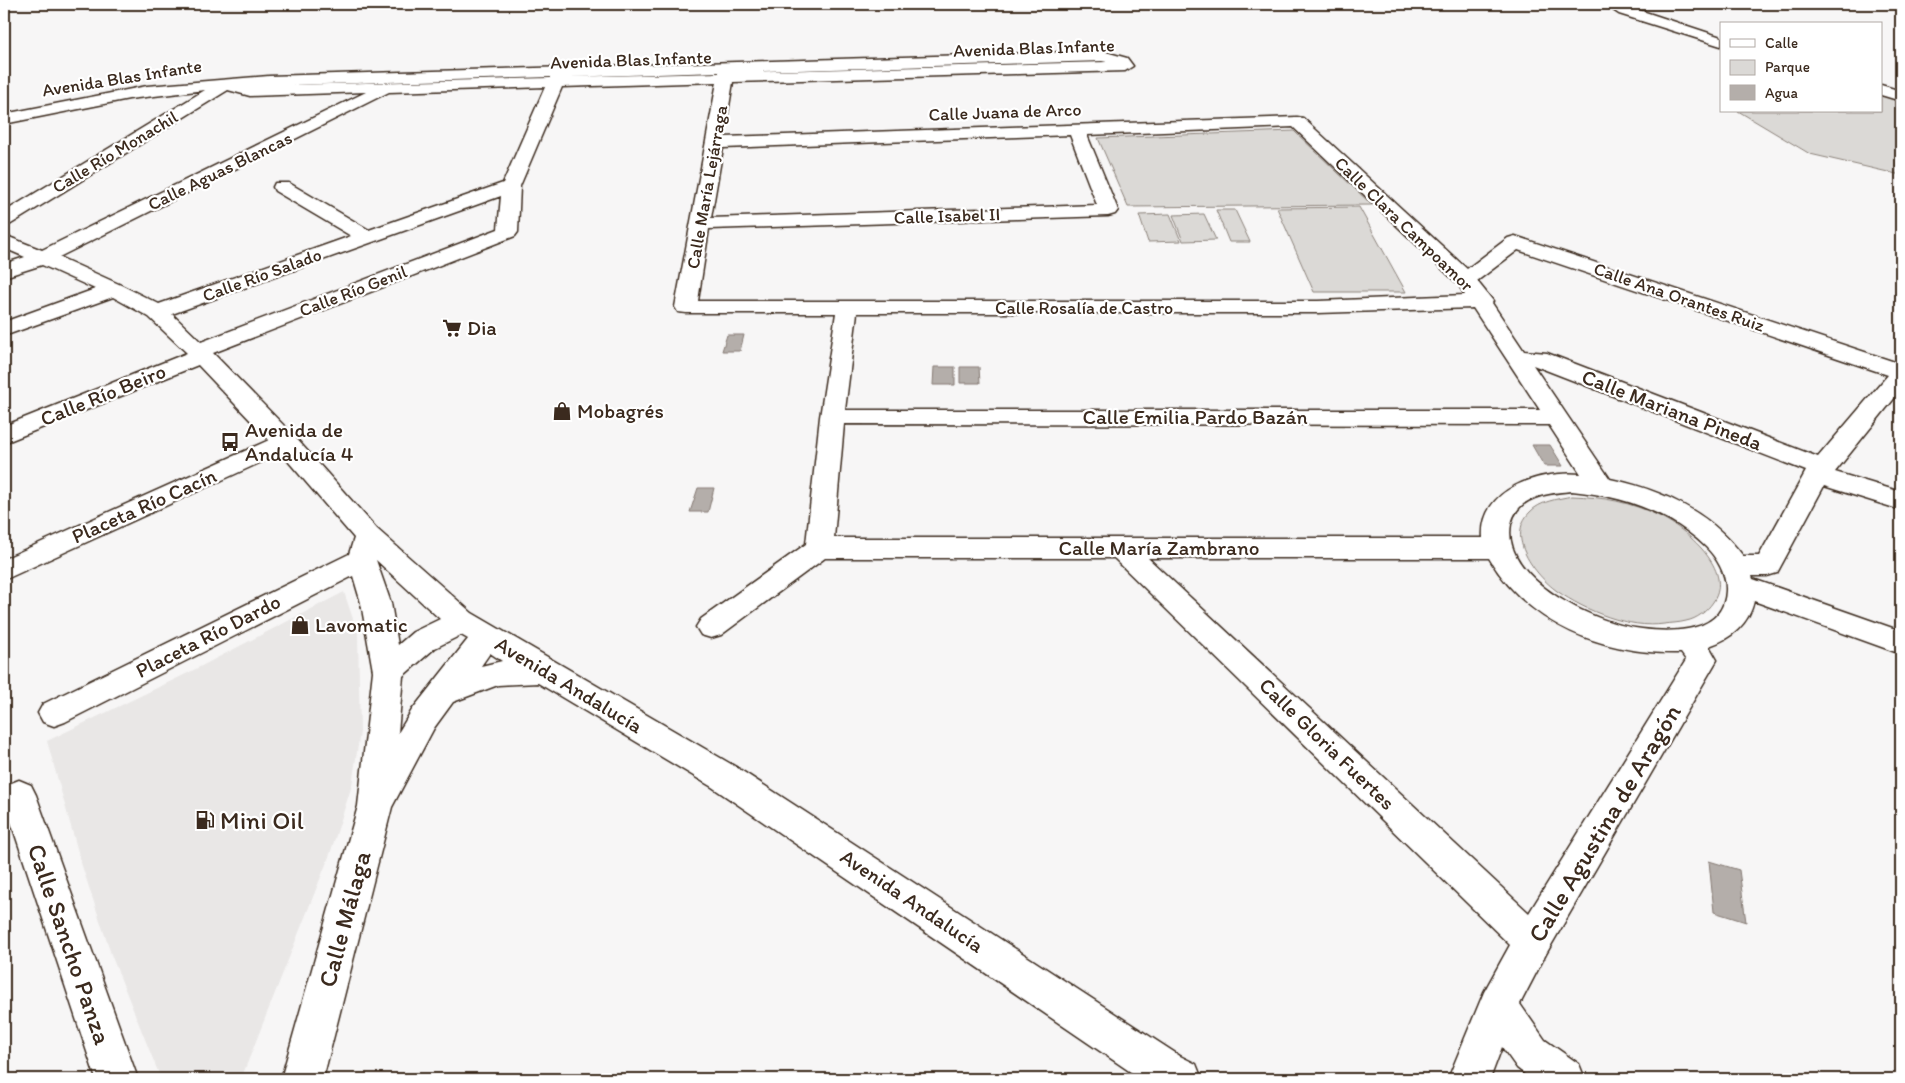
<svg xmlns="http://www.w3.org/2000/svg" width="1905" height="1083" font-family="Itim,sans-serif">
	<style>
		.built { fill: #e9e7e6 }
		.green { fill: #dbd9d6; stroke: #8b827a }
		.water { fill: #b4aeaa; stroke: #847972 }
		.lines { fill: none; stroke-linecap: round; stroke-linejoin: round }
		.minor-casing { stroke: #3b2a1e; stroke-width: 3 }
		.minor { fill: #fff; fill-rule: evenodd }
		.labels { text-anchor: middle; stroke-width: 4.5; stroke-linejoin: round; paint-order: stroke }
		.far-street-label { font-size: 18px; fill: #3b2a1e; stroke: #fff }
		.poi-label { font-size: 21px; fill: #3b2a1e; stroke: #fff; text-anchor: start }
		.street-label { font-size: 21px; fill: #3b2a1e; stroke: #fff }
		.near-poi-label { font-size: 25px; fill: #3b2a1e; stroke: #fff; text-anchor: start }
		.near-street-label { font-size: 25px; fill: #3b2a1e; stroke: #fff }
	</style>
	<rect width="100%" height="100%" fill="#f7f6f6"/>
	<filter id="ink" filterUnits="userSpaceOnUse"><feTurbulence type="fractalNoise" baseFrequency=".02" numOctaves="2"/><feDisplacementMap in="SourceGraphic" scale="10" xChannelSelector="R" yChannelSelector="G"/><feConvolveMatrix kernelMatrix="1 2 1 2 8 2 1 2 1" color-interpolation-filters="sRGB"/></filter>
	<g filter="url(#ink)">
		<polygon class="built" points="344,592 358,634 360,732 352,785 330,854 241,1079 161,1079 112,957 82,866 47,741 188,673"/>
		<g class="green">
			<polygon points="1881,95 1901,101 1901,175 1810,154 1738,111 1881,111"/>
			<polygon points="1294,131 1372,205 1128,207 1098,138"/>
			<polygon points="1359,207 1406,292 1314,292 1277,208"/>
			<polygon points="1216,210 1235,210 1250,242 1229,242"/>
			<polygon points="1170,214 1181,241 1148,242 1139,215"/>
			<polygon points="1204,214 1216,240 1183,241 1173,215"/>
			<path d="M 1572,496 C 1603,497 1631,502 1659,516 C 1686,529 1735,570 1713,602 C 1707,611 1697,619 1686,621 C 1679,623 1671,623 1664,624 C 1629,629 1586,611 1557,591 C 1535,575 1505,537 1530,512 C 1540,501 1558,499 1572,496 Z"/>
		</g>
		<g class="water">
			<polygon points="727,335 744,335 740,351 722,351"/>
			<polygon points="934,367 955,367 955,385 933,385"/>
			<polygon points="960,367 979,367 980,383 960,383"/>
			<polygon points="1532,445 1550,445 1563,466 1544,466"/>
			<polygon points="698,488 714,488 708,512 690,512"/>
			<polygon points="1709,861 1739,870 1746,922 1714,912"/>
		</g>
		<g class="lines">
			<g class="minor-casing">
				<g id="minor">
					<polygon points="1604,4 1621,4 1721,37 1721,46 1619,14"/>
					<path d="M 1102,51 L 1127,58 L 1133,66 L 1125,71 L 733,82 L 724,137 L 1297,117 L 1303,118 L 1467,269 L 1508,238 L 1515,236 L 1901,364 L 1901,390 L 1835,472 L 1901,492 L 1901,510 L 1824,486 L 1777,573 L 1767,576 L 1752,576 L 1753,579 L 1901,631 L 1901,654 L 1754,601 C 1749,624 1731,639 1709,646 L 1717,660 L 1546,954 L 1520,1004 L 1545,1040 L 1579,1064 L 1585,1079 L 1531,1079 L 1517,1068 L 1502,1047 L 1490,1079 L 1448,1079 L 1484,992 L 1510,945 L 1114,558 L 825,558 L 721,635 L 711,638 L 701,635 L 696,627 L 701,619 L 806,544 L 820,417 L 836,313 L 686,313 L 678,312 L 675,307 L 717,82 L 562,87 L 520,186 L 518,232 L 515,236 L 213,353 L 294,436 L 377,529 L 472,613 L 736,767 L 1180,1056 L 1196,1064 L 1202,1079 L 1141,1079 L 712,787 L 538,683 L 498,685 L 453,702 L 434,728 L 392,807 L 323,1079 L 281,1079 L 358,806 L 373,671 L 361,603 L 353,576 L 65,722 L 54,726 L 43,722 L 38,713 L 43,704 L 349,554 L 354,538 L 281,453 L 4,580 L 4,559 L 269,440 L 198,365 L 4,443 L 4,426 L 187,353 L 149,317 L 113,297 L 4,336 L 4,322 L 95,289 L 42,265 L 4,277 L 4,264 L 25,257 L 4,248 L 4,235 L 42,250 L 366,92 L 250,96 L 228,90 L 11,224 L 4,226 L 4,212 L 205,90 L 129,99 L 4,124 L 4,114 L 147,86 L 269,76 ZM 1102,61 L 1107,62 L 735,72 ZM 719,72 L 719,73 L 566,77 ZM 550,77 L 550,78 L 292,85 ZM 545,87 L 503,183 L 369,230 L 289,183 L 275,183 L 273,187 L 275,191 L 351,236 L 159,304 L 121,285 L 59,257 L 389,92 ZM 1293,127 L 1458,284 L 1465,295 L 1318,301 L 698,301 L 709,229 L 1108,216 L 1115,214 L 1118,210 L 1087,135 ZM 1070,135 L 1097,205 L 711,218 L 723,148 ZM 501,196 L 498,229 L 201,342 L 172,314 ZM 1518,250 L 1888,375 L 1818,457 L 1547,353 L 1524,351 L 1492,303 L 1493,301 L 1477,281 ZM 1473,308 L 1540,410 L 845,410 L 857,313 L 1318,313 ZM 1533,365 L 1806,471 L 1759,556 L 1743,556 C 1710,512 1663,490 1610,479 ZM 844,424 L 1549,425 L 1581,474 C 1541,470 1479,488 1483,538 L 834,538 ZM 1572,491 C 1622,496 1669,511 1706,547 C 1717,558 1727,575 1726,591 C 1724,633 1674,633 1642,629 C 1598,625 1500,580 1511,524 C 1517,496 1548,493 1572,491 ZM 1148,558 L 1489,558 C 1528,625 1605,655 1681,653 L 1686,660 L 1529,913 ZM 376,560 L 440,619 L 413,632 L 398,645 L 391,603 ZM 461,635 L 468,639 L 412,710 L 398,733 L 403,676 L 435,648 ZM 490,653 L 502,661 L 481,666 Z"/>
					<polygon points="1881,85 1901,91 1901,101 1881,95"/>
					<polygon points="19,780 31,785 36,795 138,1079 96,1079 9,816 4,818 4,786"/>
				</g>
			</g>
			<use href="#minor" class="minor"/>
		</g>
	</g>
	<defs>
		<g id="supermarket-bare" transform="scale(1.5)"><path d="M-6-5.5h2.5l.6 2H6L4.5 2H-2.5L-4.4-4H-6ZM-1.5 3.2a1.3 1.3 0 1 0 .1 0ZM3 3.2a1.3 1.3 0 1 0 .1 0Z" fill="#3b2a1e" stroke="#fff" stroke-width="2.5" paint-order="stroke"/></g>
		<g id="shop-bare" transform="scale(1.5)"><path d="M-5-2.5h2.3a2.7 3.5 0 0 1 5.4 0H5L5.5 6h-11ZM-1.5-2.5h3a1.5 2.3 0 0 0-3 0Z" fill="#3b2a1e" stroke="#fff" stroke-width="2.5" paint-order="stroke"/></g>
		<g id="bus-bare" transform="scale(1.5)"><path d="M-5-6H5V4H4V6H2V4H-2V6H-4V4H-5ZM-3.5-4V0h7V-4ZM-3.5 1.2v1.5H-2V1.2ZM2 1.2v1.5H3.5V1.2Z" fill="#3b2a1e" stroke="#fff" stroke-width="2.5" paint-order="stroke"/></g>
		<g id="fuel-bare" transform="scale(1.5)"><path d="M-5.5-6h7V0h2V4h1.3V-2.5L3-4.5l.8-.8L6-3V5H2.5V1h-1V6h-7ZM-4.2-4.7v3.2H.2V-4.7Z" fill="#3b2a1e" stroke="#fff" stroke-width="2.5" paint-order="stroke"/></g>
	</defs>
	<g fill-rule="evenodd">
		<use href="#supermarket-bare" x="452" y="328"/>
		<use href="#shop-bare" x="562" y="411"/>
		<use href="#bus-bare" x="230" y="442"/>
		<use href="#shop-bare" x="300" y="625"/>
		<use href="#fuel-bare" x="205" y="820"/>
	</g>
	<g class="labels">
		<g class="far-street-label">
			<text transform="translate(1034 48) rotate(-2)" y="6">Avenida Blas Infante</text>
			<text transform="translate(631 60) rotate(-2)" y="6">Avenida Blas Infante</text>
			<text transform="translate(122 78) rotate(-9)" y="6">Avenida Blas Infante</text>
			<text transform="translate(1005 112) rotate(-2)" y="6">Calle Juana de Arco</text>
			<text transform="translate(115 152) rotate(-31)" y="6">Calle Río Monachil</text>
			<text transform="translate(220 171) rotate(-26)" y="6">Calle Aguas Blancas</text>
			<text transform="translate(707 187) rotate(-80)" y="6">Calle María Lejárraga</text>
			<text transform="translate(947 216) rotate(-2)" y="6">Calle Isabel II</text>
			<text transform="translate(1404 224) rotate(44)" y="6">Calle Clara Campoamor</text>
			<text transform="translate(262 275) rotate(-20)" y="6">Calle Río Salado</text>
			<text transform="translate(353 291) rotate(-21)" y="6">Calle Río Genil</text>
			<text transform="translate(1679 297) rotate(19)" y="6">Calle Ana Orantes Ruiz</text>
			<text x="1084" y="314">Calle Rosalía de Castro</text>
		</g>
		<g class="poi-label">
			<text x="467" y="335">Dia</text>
			<text x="577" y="418">Mobagrés</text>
			<text x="245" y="437">Avenida de<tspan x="245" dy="24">Andalucía 4</tspan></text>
			<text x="315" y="632">Lavomatic</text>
		</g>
		<g class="street-label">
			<text transform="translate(103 395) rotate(-22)" y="7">Calle Río Beiro</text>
			<text transform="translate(1672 410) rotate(21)" y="7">Calle Mariana Pineda</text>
			<text x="1195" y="424">Calle Emilia Pardo Bazán</text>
			<text transform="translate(144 506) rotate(-24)" y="7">Placeta Río Cacín</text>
			<text x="1159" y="555">Calle María Zambrano</text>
			<text transform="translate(208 636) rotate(-27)" y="7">Placeta Río Dardo</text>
			<text transform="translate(569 685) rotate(31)" y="7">Avenida Andalucía</text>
			<text transform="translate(1327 744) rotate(44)" y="7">Calle Gloria Fuertes</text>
			<text transform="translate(912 901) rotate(34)" y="7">Avenida Andalucía</text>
		</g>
		<g class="near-poi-label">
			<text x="220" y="829">Mini Oil</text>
		</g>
		<g class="near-street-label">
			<text transform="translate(1604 823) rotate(-59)" y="9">Calle Agustina de Aragón</text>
			<text transform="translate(344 919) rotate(-75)" y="9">Calle Málaga</text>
			<text transform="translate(70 944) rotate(71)" y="9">Calle Sancho Panza</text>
		</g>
	</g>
	<rect width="1905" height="1083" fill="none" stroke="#fff" stroke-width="20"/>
	<rect x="10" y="10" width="1885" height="1063" fill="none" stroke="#3b2a1e" stroke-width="2" filter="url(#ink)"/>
	<rect x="1720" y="22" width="162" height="90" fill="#ffffff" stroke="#b1aaa5"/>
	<rect x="1730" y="39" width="25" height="8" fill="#ffffff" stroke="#b1aaa5"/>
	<text x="1765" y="48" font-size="15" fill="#3b2a1e">Calle</text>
	<rect x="1730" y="60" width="25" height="15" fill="#dbd9d6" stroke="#b1aaa5"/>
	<text x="1765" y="72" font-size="15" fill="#3b2a1e">Parque</text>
	<rect x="1730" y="85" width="25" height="15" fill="#b4aeaa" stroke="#b1aaa5"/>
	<text x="1765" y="98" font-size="15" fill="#3b2a1e">Agua</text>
</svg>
